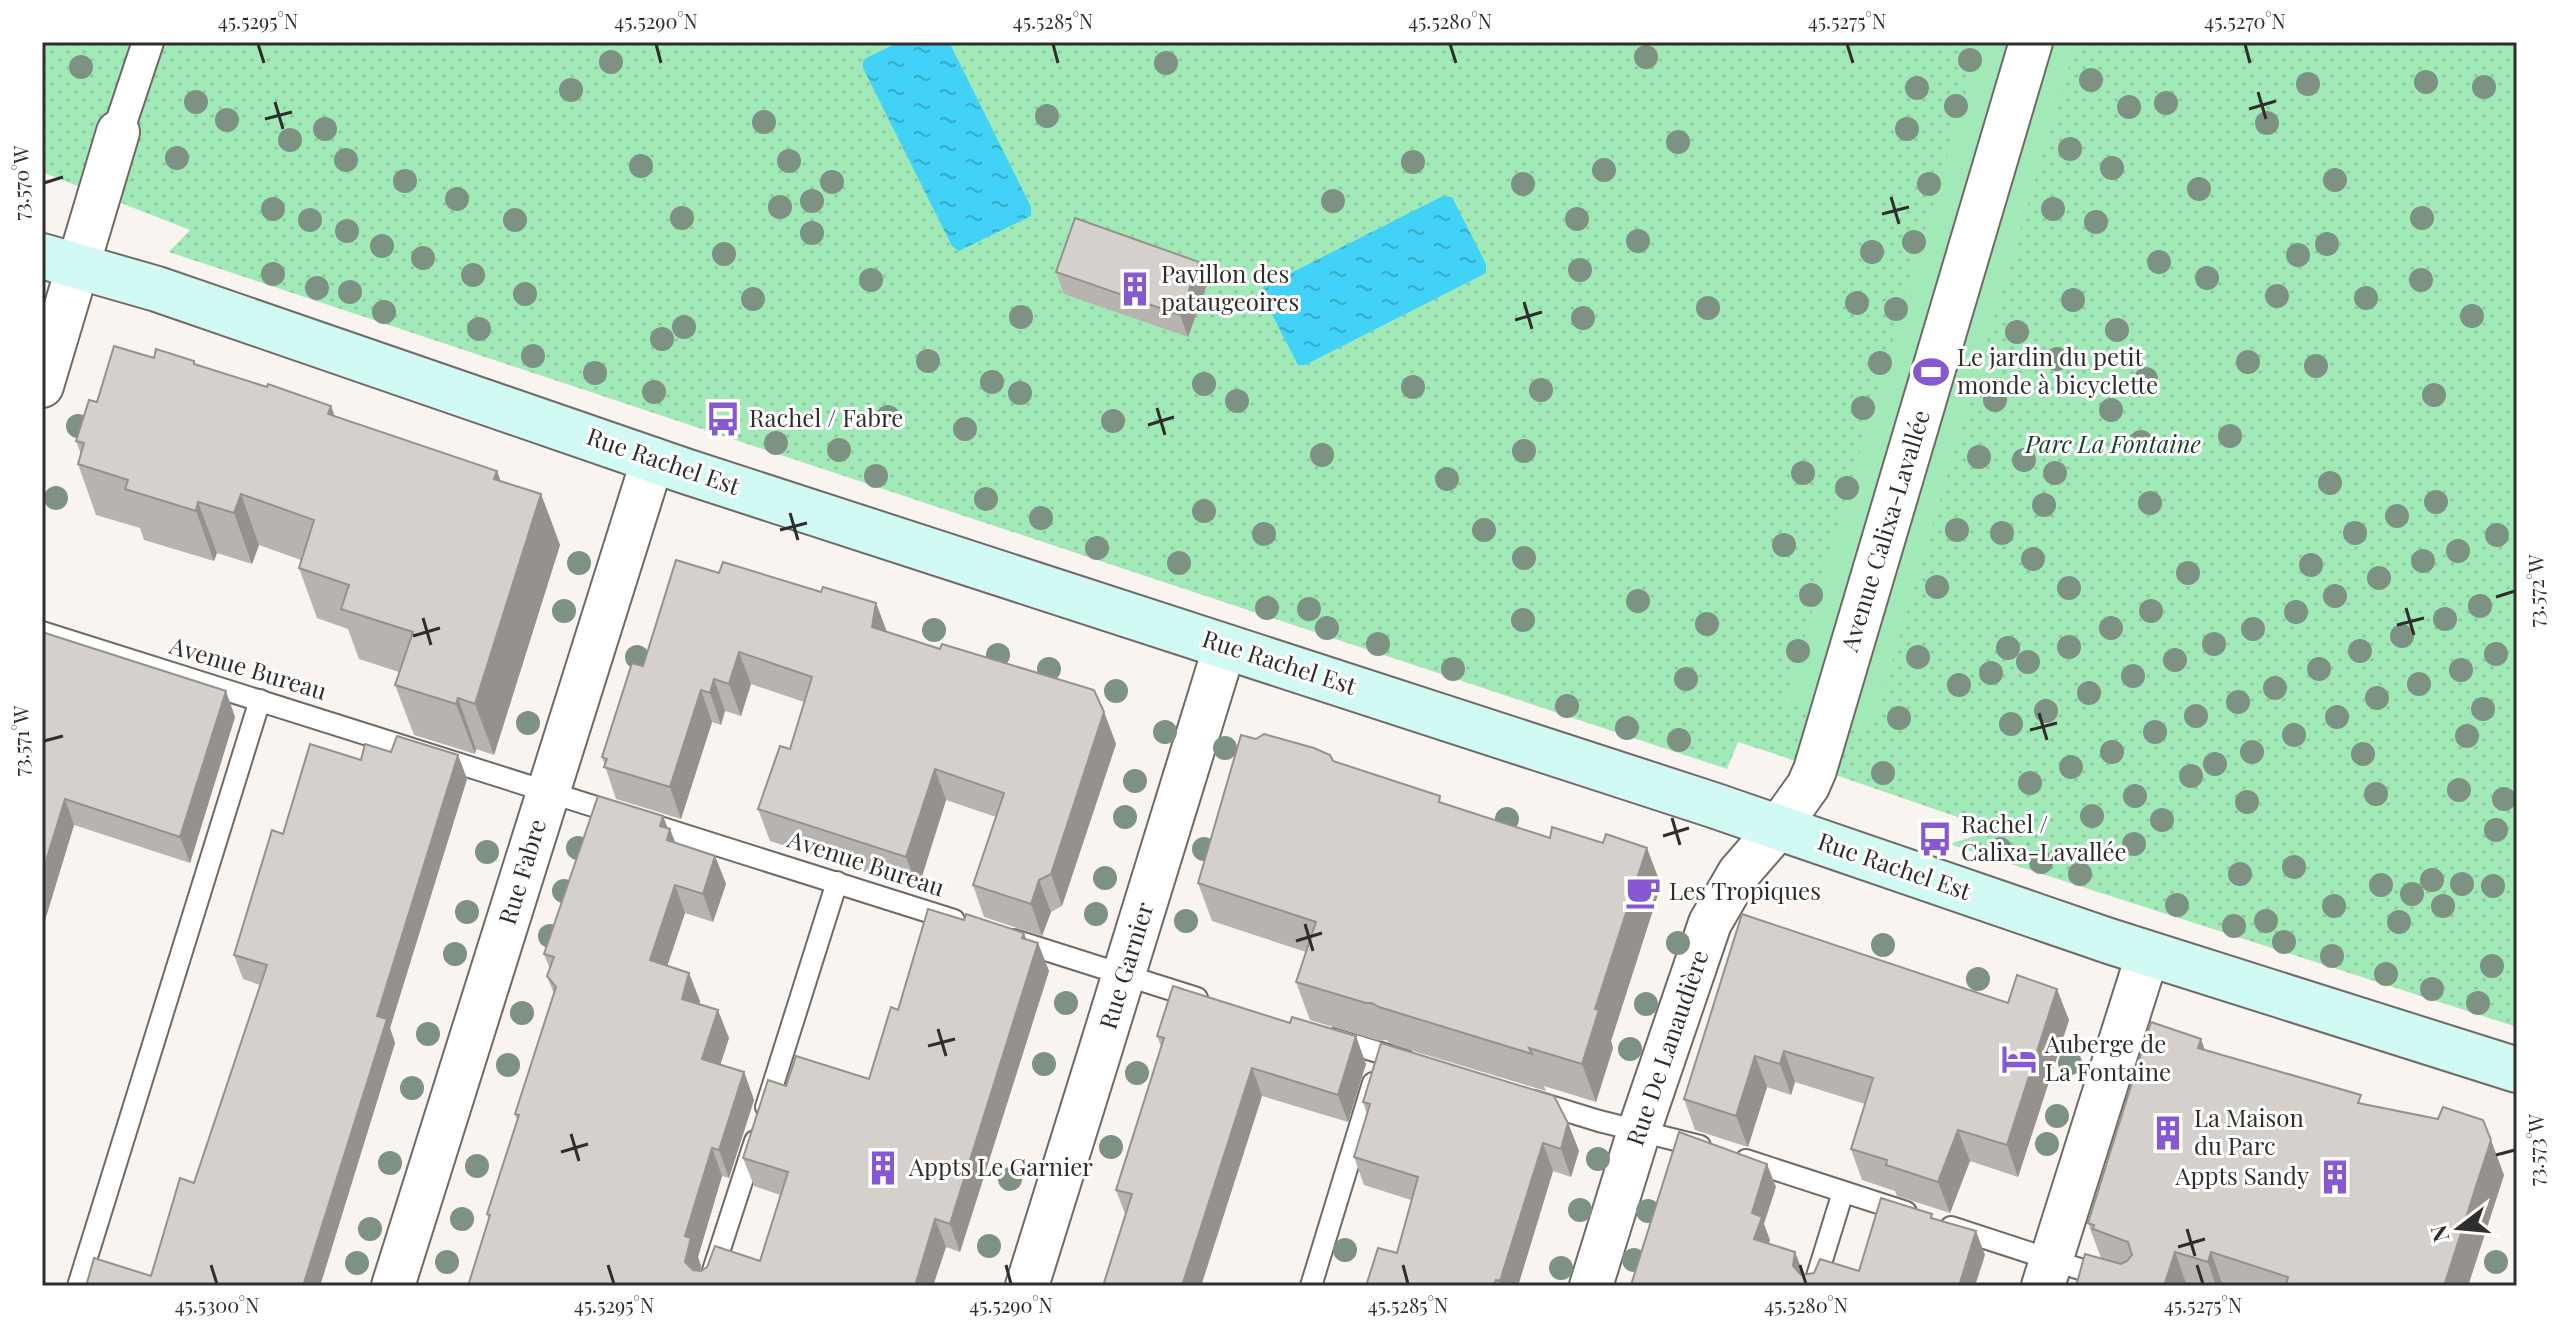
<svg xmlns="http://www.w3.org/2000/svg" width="2559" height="1328" font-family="'Playfair Display',serif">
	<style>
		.green { fill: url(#green-dots) }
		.pitch { fill: #a1eab8 }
		.water { fill: url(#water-ripples) }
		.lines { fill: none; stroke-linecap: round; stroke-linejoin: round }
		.service-casing { stroke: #6f6a66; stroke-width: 24 }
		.pedestrian-casing { stroke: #6f6a66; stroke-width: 34 }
		.minor-casing { stroke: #6f6a66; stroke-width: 46 }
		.secondary-casing { stroke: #6f6a66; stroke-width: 48 }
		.service { stroke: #fff; stroke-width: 20 }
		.pedestrian { stroke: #fff; stroke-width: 30 }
		.minor { stroke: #fff; stroke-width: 42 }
		.secondary { stroke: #d0faf3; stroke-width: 44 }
		.tree { fill: #7d9282 }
		.wall { fill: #b7b3af }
		.shaded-wall { fill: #95928e }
		.building { fill: #d5d0cb; stroke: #95928e; stroke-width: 2 }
		.ticks { fill: none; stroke: #302e2d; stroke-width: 3 }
		.labels { text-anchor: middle; stroke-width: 6; stroke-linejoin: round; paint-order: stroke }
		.poi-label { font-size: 24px; fill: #302e2d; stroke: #fff; text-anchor: start }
		.park-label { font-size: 24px; font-style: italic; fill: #184128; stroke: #fff }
		.street-label { font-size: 24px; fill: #302e2d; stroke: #fff }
		.neatline { fill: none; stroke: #302e2d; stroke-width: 3 }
		.ticks-label { font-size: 20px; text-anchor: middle; fill: #302e2d }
	</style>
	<defs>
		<pattern id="green-dots" width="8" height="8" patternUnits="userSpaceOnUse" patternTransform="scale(2)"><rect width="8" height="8" fill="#a1eab8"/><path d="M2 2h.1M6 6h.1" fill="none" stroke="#8bc99e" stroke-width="1.8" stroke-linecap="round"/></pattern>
		<pattern id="water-ripples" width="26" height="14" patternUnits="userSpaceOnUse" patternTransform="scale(2)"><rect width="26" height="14" fill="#42d2f7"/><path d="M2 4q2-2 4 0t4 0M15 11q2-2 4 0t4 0" fill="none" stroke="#38abc8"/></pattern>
	</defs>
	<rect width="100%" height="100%" fill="#f9f4ef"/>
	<polygon class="green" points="42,42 2517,42 2517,1027 1949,844 1995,830 1772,753 1738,742 1727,769 169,252 190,230 42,172"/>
	<polygon class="pitch" points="1981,42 2076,42 1872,729 1785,703"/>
	<g class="water">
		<polygon points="900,42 949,42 1031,207 1031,216 959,251 952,246 863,68 863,61 866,58"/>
		<polygon points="1443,196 1452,197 1486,264 1486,273 1305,365 1298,365 1262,295 1263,287"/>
	</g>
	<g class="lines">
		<g class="service-casing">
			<g id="service">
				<polyline points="42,632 954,920"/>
				<polyline points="1014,940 1197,998"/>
				<polyline points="1335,1039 1404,1060"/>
				<polyline points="1534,1101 1599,1121 1700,1146"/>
				<polyline points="766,1107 837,882"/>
				<polyline points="1746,1160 1906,1212"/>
				<polyline points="1951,1227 2132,1286"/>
				<polyline points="78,1286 260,700"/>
				<polyline points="708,1286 755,1141"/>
				<polyline points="1311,1286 1373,1083"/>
				<polyline points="1814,1286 1843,1192"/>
			</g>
		</g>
		<g class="pedestrian-casing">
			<polyline id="pedestrian" points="118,132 148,42"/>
		</g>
		<g class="minor-casing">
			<g id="minor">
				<polyline points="42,386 118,132"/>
				<polyline points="393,1286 653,459"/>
				<path d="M 1027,1286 C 1094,1073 1159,859 1225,646"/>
				<polyline points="1591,1286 1639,1131 1710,923 1739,873 1778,828 1808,786 1815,770 2031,42"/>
				<polyline points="2043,1286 2148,953"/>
			</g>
		</g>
		<g class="secondary-casing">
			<polyline id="secondary" points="42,256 157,289 685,471 1713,805 2109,941 2517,1070"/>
		</g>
		<use href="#service" class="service"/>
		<use href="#pedestrian" class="pedestrian"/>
		<use href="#minor" class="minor"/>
		<use href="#secondary" class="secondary"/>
	</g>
	<g class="tree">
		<circle cx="1646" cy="57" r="12"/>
		<circle cx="1970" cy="60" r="12"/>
		<circle cx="611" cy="62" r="12"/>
		<circle cx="1166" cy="63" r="12"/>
		<circle cx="81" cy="67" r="12"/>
		<circle cx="2091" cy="80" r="12"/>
		<circle cx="2426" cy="82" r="12"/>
		<circle cx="2308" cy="84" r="12"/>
		<circle cx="2484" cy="87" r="12"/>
		<circle cx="1917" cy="88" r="12"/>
		<circle cx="571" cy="90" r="12"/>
		<circle cx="196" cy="102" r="12"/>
		<circle cx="2166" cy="103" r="12"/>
		<circle cx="1956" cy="106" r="12"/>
		<circle cx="2129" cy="107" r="12"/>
		<circle cx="1047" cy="116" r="12"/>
		<circle cx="227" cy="120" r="12"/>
		<circle cx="764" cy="122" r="12"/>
		<circle cx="2267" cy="123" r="12"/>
		<circle cx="325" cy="129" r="12"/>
		<circle cx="1907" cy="129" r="12"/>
		<circle cx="290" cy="140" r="12"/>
		<circle cx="1678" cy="142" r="12"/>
		<circle cx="2070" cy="149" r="12"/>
		<circle cx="177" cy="158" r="12"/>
		<circle cx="346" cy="160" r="12"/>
		<circle cx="789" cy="161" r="12"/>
		<circle cx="1413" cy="162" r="12"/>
		<circle cx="641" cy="166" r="12"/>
		<circle cx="2112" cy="168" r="12"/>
		<circle cx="1604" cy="170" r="12"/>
		<circle cx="2335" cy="180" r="12"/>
		<circle cx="405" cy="181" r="12"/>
		<circle cx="832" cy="182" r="12"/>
		<circle cx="1523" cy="184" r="12"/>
		<circle cx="1929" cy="184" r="12"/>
		<circle cx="2199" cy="189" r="12"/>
		<circle cx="457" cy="199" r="12"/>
		<circle cx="812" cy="201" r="12"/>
		<circle cx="1333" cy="201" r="12"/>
		<circle cx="780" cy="207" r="12"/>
		<circle cx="273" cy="209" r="12"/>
		<circle cx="2053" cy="209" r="12"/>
		<circle cx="682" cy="218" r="12"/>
		<circle cx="2422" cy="218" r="12"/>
		<circle cx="1577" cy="219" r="12"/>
		<circle cx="310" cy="220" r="12"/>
		<circle cx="515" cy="220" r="12"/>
		<circle cx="2096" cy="222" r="12"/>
		<circle cx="347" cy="231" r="12"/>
		<circle cx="812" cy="233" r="12"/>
		<circle cx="1638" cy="241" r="12"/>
		<circle cx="1914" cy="242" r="12"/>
		<circle cx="2327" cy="244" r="12"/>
		<circle cx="382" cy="246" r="12"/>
		<circle cx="1872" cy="252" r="12"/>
		<circle cx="724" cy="254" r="12"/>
		<circle cx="2298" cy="255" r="12"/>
		<circle cx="423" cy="258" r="12"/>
		<circle cx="2159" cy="262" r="12"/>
		<circle cx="1580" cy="270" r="12"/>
		<circle cx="273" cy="274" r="12"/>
		<circle cx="473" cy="275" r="12"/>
		<circle cx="2207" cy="278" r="12"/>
		<circle cx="871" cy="280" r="12"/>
		<circle cx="2421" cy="280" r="12"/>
		<circle cx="317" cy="288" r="12"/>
		<circle cx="350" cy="292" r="12"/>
		<circle cx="525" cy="294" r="12"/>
		<circle cx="2277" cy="296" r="12"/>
		<circle cx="2366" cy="298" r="12"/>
		<circle cx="753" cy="299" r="12"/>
		<circle cx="2073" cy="300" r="12"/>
		<circle cx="1857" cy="303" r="12"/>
		<circle cx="1708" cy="308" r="12"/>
		<circle cx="1896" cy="309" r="12"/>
		<circle cx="384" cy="312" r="12"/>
		<circle cx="2472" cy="316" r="12"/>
		<circle cx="1021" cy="317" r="12"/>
		<circle cx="1583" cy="318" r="12"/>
		<circle cx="684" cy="327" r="12"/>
		<circle cx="479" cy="329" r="12"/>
		<circle cx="2117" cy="330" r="12"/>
		<circle cx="2017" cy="332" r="12"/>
		<circle cx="662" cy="339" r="12"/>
		<circle cx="533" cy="356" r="12"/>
		<circle cx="2057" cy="359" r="12"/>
		<circle cx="928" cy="361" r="12"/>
		<circle cx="2248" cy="362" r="12"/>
		<circle cx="1880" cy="363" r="12"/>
		<circle cx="2316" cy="366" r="12"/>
		<circle cx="595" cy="373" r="12"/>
		<circle cx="2146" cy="379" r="12"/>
		<circle cx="992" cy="382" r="12"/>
		<circle cx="1204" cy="384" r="12"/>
		<circle cx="1413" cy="387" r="12"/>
		<circle cx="1541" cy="390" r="12"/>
		<circle cx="654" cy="392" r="12"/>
		<circle cx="1020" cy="393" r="12"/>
		<circle cx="2434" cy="395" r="12"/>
		<circle cx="1995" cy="400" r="12"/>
		<circle cx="1237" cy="401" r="12"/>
		<circle cx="1863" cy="408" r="12"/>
		<circle cx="2111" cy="410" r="12"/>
		<circle cx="888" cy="417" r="12"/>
		<circle cx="1113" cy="421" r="12"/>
		<circle cx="78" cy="426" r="12"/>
		<circle cx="965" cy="429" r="12"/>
		<circle cx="2230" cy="436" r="12"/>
		<circle cx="2141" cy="442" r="12"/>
		<circle cx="776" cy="443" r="12"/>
		<circle cx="839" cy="450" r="12"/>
		<circle cx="1524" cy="451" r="12"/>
		<circle cx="1322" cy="455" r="12"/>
		<circle cx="1979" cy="457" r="12"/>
		<circle cx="2024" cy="460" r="12"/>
		<circle cx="1803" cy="473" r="12"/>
		<circle cx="2055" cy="473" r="12"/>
		<circle cx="876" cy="476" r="12"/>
		<circle cx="1447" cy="479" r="12"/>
		<circle cx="2330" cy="483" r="12"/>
		<circle cx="1847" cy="488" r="12"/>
		<circle cx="56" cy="498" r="12"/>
		<circle cx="986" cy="499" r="12"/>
		<circle cx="2436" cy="502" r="12"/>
		<circle cx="2150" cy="503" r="12"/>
		<circle cx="2044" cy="505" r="12"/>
		<circle cx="1204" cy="511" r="12"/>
		<circle cx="2397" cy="516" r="12"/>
		<circle cx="1041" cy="518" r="12"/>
		<circle cx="1484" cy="530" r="12"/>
		<circle cx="1957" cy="530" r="12"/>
		<circle cx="2002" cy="533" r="12"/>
		<circle cx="2355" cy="533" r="12"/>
		<circle cx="1264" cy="534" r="12"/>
		<circle cx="2497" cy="535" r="12"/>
		<circle cx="1784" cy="545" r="12"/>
		<circle cx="1097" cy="548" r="12"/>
		<circle cx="2458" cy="551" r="12"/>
		<circle cx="1524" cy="558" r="12"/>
		<circle cx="2033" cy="559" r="12"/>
		<circle cx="2423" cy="561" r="12"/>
		<circle cx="579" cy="563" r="12"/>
		<circle cx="1179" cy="563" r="12"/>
		<circle cx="2311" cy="565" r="12"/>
		<circle cx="2188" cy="573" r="12"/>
		<circle cx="2379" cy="578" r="12"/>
		<circle cx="1937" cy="587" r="12"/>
		<circle cx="2069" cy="588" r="12"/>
		<circle cx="1811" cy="595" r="12"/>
		<circle cx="2335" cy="596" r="12"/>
		<circle cx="1638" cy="601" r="12"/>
		<circle cx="2480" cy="606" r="12"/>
		<circle cx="1267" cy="608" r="12"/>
		<circle cx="1309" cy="609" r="12"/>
		<circle cx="564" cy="611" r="12"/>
		<circle cx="2151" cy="611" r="12"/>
		<circle cx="2296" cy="612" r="12"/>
		<circle cx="2445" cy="619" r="12"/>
		<circle cx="1523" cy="620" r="12"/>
		<circle cx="1707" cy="624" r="12"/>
		<circle cx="1327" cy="628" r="12"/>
		<circle cx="2111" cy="628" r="12"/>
		<circle cx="2253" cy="629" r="12"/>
		<circle cx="934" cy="630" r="12"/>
		<circle cx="2402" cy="636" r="12"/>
		<circle cx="1378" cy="644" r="12"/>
		<circle cx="2214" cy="644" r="12"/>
		<circle cx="2069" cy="647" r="12"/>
		<circle cx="2008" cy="648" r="12"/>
		<circle cx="1798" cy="651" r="12"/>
		<circle cx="2360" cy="651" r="12"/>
		<circle cx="2496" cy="654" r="12"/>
		<circle cx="998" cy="655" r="12"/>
		<circle cx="637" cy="657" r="12"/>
		<circle cx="1918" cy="657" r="12"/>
		<circle cx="2175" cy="660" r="12"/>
		<circle cx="2028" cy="662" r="12"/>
		<circle cx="1049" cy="669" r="12"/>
		<circle cx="1453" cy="669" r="12"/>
		<circle cx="2319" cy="669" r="12"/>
		<circle cx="2461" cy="670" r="12"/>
		<circle cx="1991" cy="673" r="12"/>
		<circle cx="2133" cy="676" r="12"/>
		<circle cx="1686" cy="679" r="12"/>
		<circle cx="2419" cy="684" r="12"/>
		<circle cx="1959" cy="685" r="12"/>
		<circle cx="2275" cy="688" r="12"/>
		<circle cx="1116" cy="691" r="12"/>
		<circle cx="2089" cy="693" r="12"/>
		<circle cx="2377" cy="698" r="12"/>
		<circle cx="2238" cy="702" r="12"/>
		<circle cx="1567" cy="706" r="12"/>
		<circle cx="2483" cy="709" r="12"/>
		<circle cx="2046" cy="711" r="12"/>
		<circle cx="2196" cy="716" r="12"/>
		<circle cx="2337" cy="717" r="12"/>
		<circle cx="1899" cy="718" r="12"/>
		<circle cx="528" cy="723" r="12"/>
		<circle cx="2011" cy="724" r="12"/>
		<circle cx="1627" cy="728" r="12"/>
		<circle cx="1165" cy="732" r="12"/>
		<circle cx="2155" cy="732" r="12"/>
		<circle cx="2294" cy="735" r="12"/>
		<circle cx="2467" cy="736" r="12"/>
		<circle cx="1679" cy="740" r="12"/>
		<circle cx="1225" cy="748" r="12"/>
		<circle cx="2112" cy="752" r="12"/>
		<circle cx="2252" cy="752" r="12"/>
		<circle cx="2363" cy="754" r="12"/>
		<circle cx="2215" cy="764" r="12"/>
		<circle cx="2071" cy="767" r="12"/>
		<circle cx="1883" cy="773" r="12"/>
		<circle cx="2191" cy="776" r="12"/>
		<circle cx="1135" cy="781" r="12"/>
		<circle cx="2030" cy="783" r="12"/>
		<circle cx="2459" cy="790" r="12"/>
		<circle cx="2376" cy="794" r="12"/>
		<circle cx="2135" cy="796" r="12"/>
		<circle cx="2504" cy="799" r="12"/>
		<circle cx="2247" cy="802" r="12"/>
		<circle cx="2092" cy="816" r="12"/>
		<circle cx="1125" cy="817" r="12"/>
		<circle cx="1507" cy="819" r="12"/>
		<circle cx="2162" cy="820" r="12"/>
		<circle cx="2496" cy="830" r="12"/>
		<circle cx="2134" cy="844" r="12"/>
		<circle cx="578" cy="848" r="12"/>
		<circle cx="1204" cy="849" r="12"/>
		<circle cx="2000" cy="849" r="12"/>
		<circle cx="487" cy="852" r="12"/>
		<circle cx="2041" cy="862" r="12"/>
		<circle cx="2294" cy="867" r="12"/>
		<circle cx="2080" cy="874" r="12"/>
		<circle cx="2240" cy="874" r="12"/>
		<circle cx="1105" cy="878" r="12"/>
		<circle cx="2432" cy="880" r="12"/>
		<circle cx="2462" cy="884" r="12"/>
		<circle cx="2381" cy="885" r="12"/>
		<circle cx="2493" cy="886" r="12"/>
		<circle cx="564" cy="891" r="12"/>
		<circle cx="2412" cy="894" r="12"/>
		<circle cx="2177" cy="905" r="12"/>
		<circle cx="2334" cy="906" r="12"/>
		<circle cx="2443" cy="906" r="12"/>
		<circle cx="467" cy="912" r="12"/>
		<circle cx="1096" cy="914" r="12"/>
		<circle cx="1186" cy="921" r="12"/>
		<circle cx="2266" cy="921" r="12"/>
		<circle cx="2399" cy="922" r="12"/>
		<circle cx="2234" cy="926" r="12"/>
		<circle cx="550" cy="936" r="12"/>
		<circle cx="2284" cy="942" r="12"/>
		<circle cx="1678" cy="943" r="12"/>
		<circle cx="1883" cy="945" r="12"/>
		<circle cx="455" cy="954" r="12"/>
		<circle cx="2332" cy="956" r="12"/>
		<circle cx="2492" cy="966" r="12"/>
		<circle cx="2386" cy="974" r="12"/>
		<circle cx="1978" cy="979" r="12"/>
		<circle cx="2432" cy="989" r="12"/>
		<circle cx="1066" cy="1003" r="12"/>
		<circle cx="2478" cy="1003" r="12"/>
		<circle cx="1646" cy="1004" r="12"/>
		<circle cx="522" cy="1013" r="12"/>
		<circle cx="428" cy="1034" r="12"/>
		<circle cx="1630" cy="1049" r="12"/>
		<circle cx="2070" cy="1063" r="12"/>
		<circle cx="1044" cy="1064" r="12"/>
		<circle cx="508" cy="1065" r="12"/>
		<circle cx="1137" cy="1073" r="12"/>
		<circle cx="412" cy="1088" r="12"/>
		<circle cx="2057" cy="1116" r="12"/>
		<circle cx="2047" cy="1144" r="12"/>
		<circle cx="1111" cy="1147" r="12"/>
		<circle cx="1598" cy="1159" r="12"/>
		<circle cx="390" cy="1163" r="12"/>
		<circle cx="477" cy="1166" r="12"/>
		<circle cx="1010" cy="1179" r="12"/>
		<circle cx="1580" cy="1210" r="12"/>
		<circle cx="1648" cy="1211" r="12"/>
		<circle cx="462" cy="1219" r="12"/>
		<circle cx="370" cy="1229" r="12"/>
		<circle cx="989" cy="1246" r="12"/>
		<circle cx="1345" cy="1250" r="12"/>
		<circle cx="1634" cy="1260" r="12"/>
		<circle cx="447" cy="1262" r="12"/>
		<circle cx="2496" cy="1262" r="12"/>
		<circle cx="357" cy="1263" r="12"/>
		<circle cx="1561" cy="1268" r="12"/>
	</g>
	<g class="wall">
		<polygon points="1056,272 1207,284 1188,337 1064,294"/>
		<polygon points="194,361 196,365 331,406 335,417 497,471 501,482 541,494 560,545 494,755 476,749 475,754 414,735 395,685 399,672 359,659 348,629 317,618 299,568 301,560 259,545 252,564 217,553 214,561 144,540 140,528 96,515 78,464 81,454 76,441 97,402"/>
		<polygon points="719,573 876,603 887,632 1104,712 1116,744 1062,906 1051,912 1042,936 984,917 973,885 996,817 946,800 918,889 770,841 758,809 790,749 804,702 751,684 741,716 725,711 721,725 712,722 681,819 616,799 602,757 643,666"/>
		<polygon points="42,632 235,717 190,863 74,825 42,930"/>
		<polygon points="391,752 458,755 467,779 390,1028 395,1043 320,1286 86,1286 151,1276 194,1183 260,985 243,979 234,955 283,834 361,760"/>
		<polygon points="1333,761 1443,804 1661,885 1611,1041 1613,1048 1596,1102 1544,1086 1546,1091 1393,1045 1386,1040 1379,1041 1310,1020 1296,982 1306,952 1212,921 1198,883"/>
		<polygon points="663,816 668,828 670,829 675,843 715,856 726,884 713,922 685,913 667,966 700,1001 699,1004 729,1038 720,1065 744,1072 754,1100 729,1178 722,1176 698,1257 701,1266 700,1270 760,1261 780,1195 754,1186 743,1158 786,1086 869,1079 898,1010 1026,939 1038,943 1049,971 960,1252 946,1247 933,1286 468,1286 489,1220 487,1214 517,1120 515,1114 554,994 547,976 550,969 544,954"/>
		<polygon points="1742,914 2008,1003 2069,1020 2018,1177 1970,1161 1950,1213 1897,1196 1895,1191 1862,1180 1851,1149 1865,1104 1795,1082 1791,1095 1767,1087 1748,1147 1695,1130 1684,1099"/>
		<polygon points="1157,1036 1366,1064 1348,1122 1262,1096 1201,1286 1103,1286 1125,1214 1116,1190 1161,1046"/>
		<polygon points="2205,1050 2364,1104 2504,1175 2468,1286 2076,1286 2101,1258 2088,1223"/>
		<polygon points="1363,1102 1568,1123 1579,1151 1571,1177 1553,1171 1518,1286 1366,1286 1397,1253 1411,1200 1364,1185 1354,1157 1367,1114"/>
	</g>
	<g class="shaded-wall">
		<polygon points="1199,262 1207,284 1188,337 1180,315"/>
		<polygon points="331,406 349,457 328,414"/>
		<polygon points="497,471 515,522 494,479"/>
		<polygon points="241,494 259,545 252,564 234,513"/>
		<polygon points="541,494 560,545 494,755 475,704"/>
		<polygon points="198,502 217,553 214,561 196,511"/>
		<polygon points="876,603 888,635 872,627"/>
		<polygon points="739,652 751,684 741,716 729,684"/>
		<polygon points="714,679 725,711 721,725 710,693"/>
		<polygon points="701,690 712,722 681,819 670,787"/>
		<polygon points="226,691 235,717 190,863 180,837"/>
		<polygon points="458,698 476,749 475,754 456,704"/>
		<polygon points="1104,712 1116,744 1062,906 1051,874"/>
		<polygon points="458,755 467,779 390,1028 395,1043 320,1286 303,1286 377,1016"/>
		<polygon points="935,769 946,800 918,889 906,857"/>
		<polygon points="65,799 74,825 42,930 42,874"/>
		<polygon points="663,816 669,833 670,829 681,857 670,854 660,826"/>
		<polygon points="1647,848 1661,885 1611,1041 1613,1048 1596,1102 1582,1064 1595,1009"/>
		<polygon points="715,856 726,884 713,922 703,894"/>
		<polygon points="1039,880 1051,912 1042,936 1031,904"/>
		<polygon points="675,885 685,913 660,988 650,960"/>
		<polygon points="1024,933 1033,959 1038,943 1049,971 960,1252 950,1224"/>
		<polygon points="689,973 700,1001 692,1026 682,999"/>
		<polygon points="2057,989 2069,1020 2018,1177 2007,1145"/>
		<polygon points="718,1010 729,1038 713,1087 702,1059"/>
		<polygon points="1356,1036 1366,1064 1348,1122 1338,1095"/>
		<polygon points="2201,1039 2213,1073 2198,1048"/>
		<polygon points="1784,1051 1795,1082 1791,1095 1780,1064"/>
		<polygon points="1755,1056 1767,1087 1748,1147 1736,1116"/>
		<polygon points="1252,1068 1262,1096 1201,1286 1182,1286"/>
		<polygon points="744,1072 754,1100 729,1178 719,1150"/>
		<polygon points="1568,1123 1579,1151 1571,1177 1561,1149"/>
		<polygon points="1958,1130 1970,1161 1950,1213 1938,1182"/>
		<polygon points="2491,1140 2504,1175 2468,1286 2444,1286"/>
		<polygon points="1543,1143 1553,1171 1518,1286 1502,1286 1500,1281"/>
		<polygon points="712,1148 722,1176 698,1257 701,1266 696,1286 685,1262 685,1236"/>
		<polygon points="1767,1164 1776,1187 1764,1224 1770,1240 1763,1262 1754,1239 1752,1213"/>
		<polygon points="935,1219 946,1247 933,1286 915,1286"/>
		<polygon points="1976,1231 1985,1255 1975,1286 1959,1286"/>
		<polygon points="1795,1252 1804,1275 1802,1286 1793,1266"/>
		<polygon points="2175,1252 2187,1286 2164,1286"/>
		<polygon points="2211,1252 2223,1286 2216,1286 2208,1262"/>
	</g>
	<g class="building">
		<polygon points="1075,218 1199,262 1180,315 1056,272"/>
		<polygon points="114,346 154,358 156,349 194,361 194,364 267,387 268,384 331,406 328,414 497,471 494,479 541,494 475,704 458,698 456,704 395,685 413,632 341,609 349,585 299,568 314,520 241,494 234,513 198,502 196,511 125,489 128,480 78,464 84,443 76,441 89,400 97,402"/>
		<polygon points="676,560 719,573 723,562 821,592 823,587 876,603 872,627 940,649 942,644 1094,690 1104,712 1051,874 1039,880 1031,904 973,885 1004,793 935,769 906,857 758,809 780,746 790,749 812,677 739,652 729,684 714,679 710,693 701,690 670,787 604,767 607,759 602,757 632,663 643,666"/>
		<polygon points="42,632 226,691 180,837 65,799 42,874"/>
		<polygon points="1264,734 1314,748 1330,755 1333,761 1440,796 1439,802 1550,838 1552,827 1603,843 1606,834 1647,848 1595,1009 1599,1010 1582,1064 1529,1048 1532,1054 1379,1007 1372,1003 1366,1003 1296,982 1316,922 1198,883 1241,735 1256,739"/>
		<polygon points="397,736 458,755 377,1016 387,1019 303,1286 86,1286 94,1258 151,1276 180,1178 194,1183 267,965 234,955 272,830 283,834 310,744 361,760 365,744 391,752"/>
		<polygon points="598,796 663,816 660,826 670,829 667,840 715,856 703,894 675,885 650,960 689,973 682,999 718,1010 702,1059 744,1072 719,1150 712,1148 685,1236 691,1238 685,1262 693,1270 701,1271 707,1267 715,1246 760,1261 788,1172 743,1158 768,1080 786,1086 796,1056 869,1079 891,1007 898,1010 928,909 964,920 966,914 1024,933 1022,938 1038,943 950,1224 935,1219 915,1286 468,1286 490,1215 487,1214 519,1115 515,1114 556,987 547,976 554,957 544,954"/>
		<polygon points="1742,914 2008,1003 2017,975 2057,989 2007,1145 1958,1130 1938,1182 1886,1165 1887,1160 1851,1149 1873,1078 1784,1051 1780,1064 1755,1056 1736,1116 1684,1099"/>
		<polygon points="1173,986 1290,1023 1292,1017 1356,1036 1338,1095 1252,1068 1182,1286 1103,1286 1132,1194 1116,1190 1164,1038 1157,1036"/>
		<polygon points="2151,1022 2201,1039 2198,1048 2361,1095 2358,1103 2438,1119 2443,1107 2483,1120 2491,1140 2444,1286 2286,1286 2288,1277 2211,1252 2208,1262 2175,1252 2164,1286 2076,1286 2085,1254 2121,1264 2127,1261 2132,1255 2128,1242 2093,1229 2094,1225 2088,1223"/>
		<polygon points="1381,1043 1554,1096 1568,1123 1561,1149 1543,1143 1500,1281 1496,1280 1494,1286 1366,1286 1378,1248 1397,1253 1418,1177 1354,1157 1370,1104 1363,1102"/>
		<polygon points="1679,1132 1767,1164 1752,1213 1762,1217 1754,1239 1795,1252 1793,1266 1801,1275 1814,1273 1820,1259 1859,1271 1881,1198 1932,1214 1931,1218 1976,1231 1959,1286 1635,1286 1631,1285"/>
	</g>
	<path class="ticks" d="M 258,44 L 264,63M 656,44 L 661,63M 1053,44 L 1058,63M 1450,44 L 1456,63M 1847,44 L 1853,63M 2245,44 L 2250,63M 2258,92 L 2266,119M 275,102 L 283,129M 2249,109 L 2276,101M 265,119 L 292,112M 44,183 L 63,177M 1891,197 L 1899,224M 1882,214 L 1909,207M 1524,302 L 1532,329M 1515,320 L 1542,312M 1157,408 L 1165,435M 1148,425 L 1174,417M 790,513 L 798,540M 780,530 L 807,523M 2496,597 L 2515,591M 2406,608 L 2414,635M 423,618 L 431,645M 2397,625 L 2424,618M 413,636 L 440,628M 2039,713 L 2047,740M 2030,730 L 2057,723M 44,741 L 63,736M 1672,818 L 1680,845M 1663,836 L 1689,828M 1305,924 L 1313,951M 1296,941 L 1322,933M 938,1029 L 946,1056M 928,1046 L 955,1039M 571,1134 L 579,1161M 561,1152 L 588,1144M 2496,1155 L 2515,1150M 2187,1229 L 2195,1256M 2178,1247 L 2205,1239M 211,1265 L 217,1284M 608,1265 L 614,1284M 1006,1265 L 1011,1284M 1403,1265 L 1408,1284M 1800,1265 L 1806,1284M 2197,1265 L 2203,1284"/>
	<defs>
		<g id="building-bare" transform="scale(2.76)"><path d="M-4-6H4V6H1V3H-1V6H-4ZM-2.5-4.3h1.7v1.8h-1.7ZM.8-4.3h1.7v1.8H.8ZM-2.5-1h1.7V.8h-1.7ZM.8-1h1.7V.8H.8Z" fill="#8659d2" stroke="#fff" stroke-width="2.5" paint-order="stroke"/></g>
		<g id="stadium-bare" transform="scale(2.76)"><path d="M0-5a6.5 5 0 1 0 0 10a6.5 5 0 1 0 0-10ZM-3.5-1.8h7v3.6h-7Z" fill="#8659d2" stroke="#fff" stroke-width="2.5" paint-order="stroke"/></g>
		<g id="bus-bare" transform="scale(2.76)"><path d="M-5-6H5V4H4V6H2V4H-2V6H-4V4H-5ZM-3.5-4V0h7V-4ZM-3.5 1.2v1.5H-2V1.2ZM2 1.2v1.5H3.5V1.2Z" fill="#8659d2" stroke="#fff" stroke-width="2.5" paint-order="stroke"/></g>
		<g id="cafe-bare" transform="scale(2.76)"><path d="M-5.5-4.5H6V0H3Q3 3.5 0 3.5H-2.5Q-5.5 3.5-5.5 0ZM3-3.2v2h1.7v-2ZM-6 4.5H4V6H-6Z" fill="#8659d2" stroke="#fff" stroke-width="2.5" paint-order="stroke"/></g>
		<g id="hotel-bare" transform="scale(2.76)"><path d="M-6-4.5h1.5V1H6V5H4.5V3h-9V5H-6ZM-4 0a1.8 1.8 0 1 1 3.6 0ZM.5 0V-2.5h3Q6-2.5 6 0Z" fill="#8659d2" stroke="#fff" stroke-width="2.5" paint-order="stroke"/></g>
	</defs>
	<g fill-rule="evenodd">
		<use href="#building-bare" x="1135" y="289"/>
		<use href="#stadium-bare" x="1931" y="372"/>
		<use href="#bus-bare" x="723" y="419"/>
		<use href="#bus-bare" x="1935" y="839"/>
		<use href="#cafe-bare" x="1643" y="892"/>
		<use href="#hotel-bare" x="2019" y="1059"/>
		<use href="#building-bare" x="2168" y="1133"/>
		<use href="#building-bare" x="883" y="1168"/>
		<use href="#building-bare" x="2335" y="1177"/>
	</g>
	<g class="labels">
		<g class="poi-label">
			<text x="1161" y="283">Pavillon des<tspan x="1161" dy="28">pataugeoires</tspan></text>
			<text x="1957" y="366">Le jardin du petit<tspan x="1957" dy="28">monde à bicyclette</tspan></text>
			<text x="749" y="427">Rachel / Fabre</text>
			<text x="1961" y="833">Rachel /<tspan x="1961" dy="28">Calixa-Lavallée</tspan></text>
			<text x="1669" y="900">Les Tropiques</text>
			<text x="2045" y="1053">Auberge de<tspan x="2045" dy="28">La Fontaine</tspan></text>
			<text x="2194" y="1127">La Maison<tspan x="2194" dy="28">du Parc</tspan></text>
			<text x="909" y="1176">Appts Le Garnier</text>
			<text x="2309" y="1185" text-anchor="end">Appts Sandy</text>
		</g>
		<g class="park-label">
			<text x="2113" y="453">Parc La Fontaine</text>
		</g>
		<g class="street-label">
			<text transform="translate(663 462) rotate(19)" y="8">Rue Rachel Est</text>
			<text transform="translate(1886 531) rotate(-73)" y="8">Avenue Calixa-Lavallée</text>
			<text transform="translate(1279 663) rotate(18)" y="8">Rue Rachel Est</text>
			<text transform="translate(248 669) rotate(17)" y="8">Avenue Bureau</text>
			<text transform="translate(866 864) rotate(18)" y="8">Avenue Bureau</text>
			<text transform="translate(1894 867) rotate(19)" y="8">Rue Rachel Est</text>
			<text transform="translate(523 872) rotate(-73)" y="8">Rue Fabre</text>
			<text transform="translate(1127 966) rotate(-73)" y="8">Rue Garnier</text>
			<text transform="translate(1668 1048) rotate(-71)" y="8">Rue De Lanaudière</text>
		</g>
	</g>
	<rect width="2559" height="1328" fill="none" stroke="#ffffff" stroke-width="88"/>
	<g transform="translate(2459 1228) rotate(254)" stroke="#ffffff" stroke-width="6" paint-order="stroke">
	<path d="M0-6L14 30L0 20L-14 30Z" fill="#302e2d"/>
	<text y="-12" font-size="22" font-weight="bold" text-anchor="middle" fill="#302e2d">N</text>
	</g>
	<rect x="44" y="44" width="2471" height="1240" class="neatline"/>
	<g class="ticks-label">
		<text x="258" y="29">45.5295°N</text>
		<text x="656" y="29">45.5290°N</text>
		<text x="1053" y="29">45.5285°N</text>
		<text x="1450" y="29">45.5280°N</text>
		<text x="1847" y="29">45.5275°N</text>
		<text x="2245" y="29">45.5270°N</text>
		<text transform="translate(22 183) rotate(-90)" y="7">73.570°W</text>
		<text transform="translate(2537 591) rotate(-90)" y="7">73.572°W</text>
		<text transform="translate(22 741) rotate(-90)" y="7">73.571°W</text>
		<text transform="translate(2537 1150) rotate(-90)" y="7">73.573°W</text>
		<text x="217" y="1313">45.5300°N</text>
		<text x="614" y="1313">45.5295°N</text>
		<text x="1011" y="1313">45.5290°N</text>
		<text x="1408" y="1313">45.5285°N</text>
		<text x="1806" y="1313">45.5280°N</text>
		<text x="2203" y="1313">45.5275°N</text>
	</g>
</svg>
